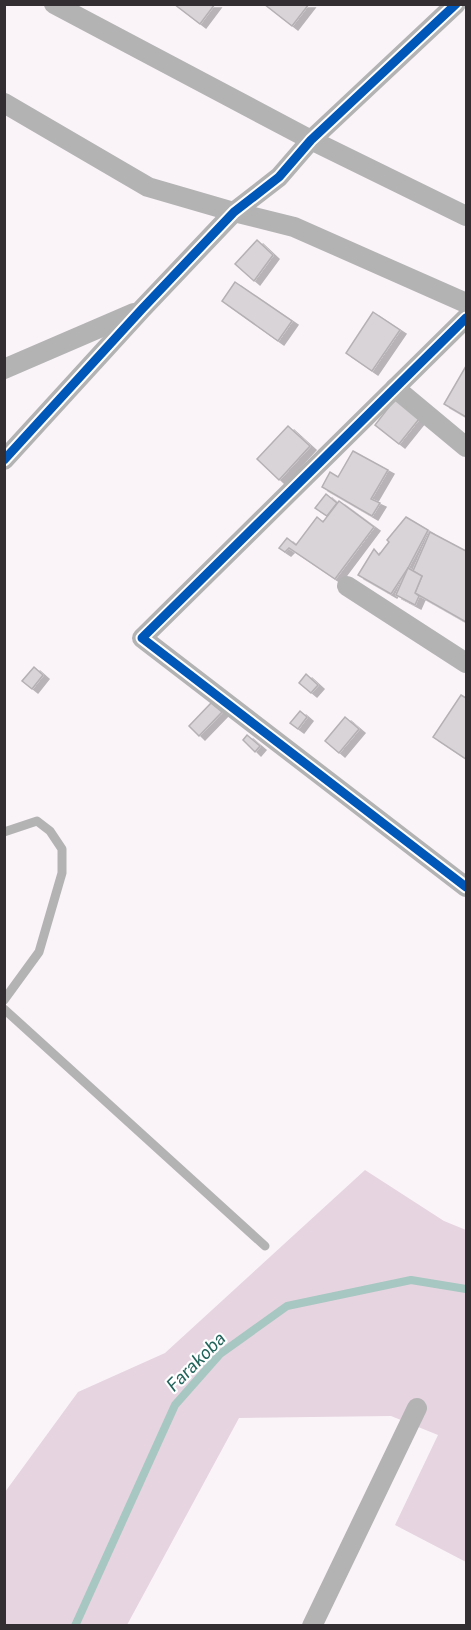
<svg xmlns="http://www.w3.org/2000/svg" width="471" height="1630" font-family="'Public Sans',sans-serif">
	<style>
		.green { fill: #e6d4e0 }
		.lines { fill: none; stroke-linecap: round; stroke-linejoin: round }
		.stream { stroke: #a6c7c2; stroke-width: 8 }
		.building { fill: #d8d4d7; stroke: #b4b0b3; stroke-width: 1.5; filter: url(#shadow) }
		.lane { stroke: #b3b3b4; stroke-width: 9 }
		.street { stroke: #b3b3b4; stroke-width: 20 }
		.cycleway-casing { stroke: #fff; stroke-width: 13 }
		.cycleway { stroke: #0057b8; stroke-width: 9 }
		.labels { text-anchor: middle; stroke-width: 4.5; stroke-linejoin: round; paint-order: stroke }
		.water-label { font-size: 18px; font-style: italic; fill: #22635a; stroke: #fff }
	</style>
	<defs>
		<filter id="shadow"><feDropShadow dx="6" dy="4" stdDeviation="0" flood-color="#0004"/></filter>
	</defs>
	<rect width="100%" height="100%" fill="#faf4f8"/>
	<polygon class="green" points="365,1170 444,1221 466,1230 466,1562 395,1525 438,1435 391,1416 239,1418 127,1625 5,1626 5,1492 78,1392 165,1353"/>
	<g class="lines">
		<polyline class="stream" points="75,1626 175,1405 220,1354 287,1306 411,1280 466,1289"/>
	</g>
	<g class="building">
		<polygon points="174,4 215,4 200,24"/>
		<polygon points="264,4 309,4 292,26"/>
		<polygon points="257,240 273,255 254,281 235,264"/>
		<polygon points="235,282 292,321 278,341 222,301"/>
		<polygon points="373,312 400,330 372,371 346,353"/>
		<polygon points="466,366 466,417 444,404"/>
		<polygon points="399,394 423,414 399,444 375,425"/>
		<polygon points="288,426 310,446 279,480 257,459"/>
		<polygon points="353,451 388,470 371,499 380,503 372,516 322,487 330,472 338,477"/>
		<polygon points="326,494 337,503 327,516 315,508"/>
		<polygon points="339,501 374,527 335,579 289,548 285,552 279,548 287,538 296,545 317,517 323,522"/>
		<polygon points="406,517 428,530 408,568 391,594 358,575 374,549 379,555 389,542 387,540"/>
		<polygon points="430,532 466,551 466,622 415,593 422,576 413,571"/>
		<polygon points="408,568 422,576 415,593 419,596 415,605 396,595"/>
		<polygon points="34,667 43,675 32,689 22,681"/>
		<polygon points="306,674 318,685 311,693 299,683"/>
		<polygon points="461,695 466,698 466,759 433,737"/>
		<polygon points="211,703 222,712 199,736 189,726"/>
		<polygon points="300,711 307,717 298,729 290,723"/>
		<polygon points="345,717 359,729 339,753 325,741"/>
		<polygon points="247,735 260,746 255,752 243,740"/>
	</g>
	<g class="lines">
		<g class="lane">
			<polyline points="4,832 37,821 50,831 62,849 62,873 39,952 4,1000"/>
			<polyline points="4,1009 265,1246"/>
		</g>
		<g class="street">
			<polyline points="54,4 311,140 466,216"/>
			<polyline points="4,103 148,187 234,212 294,227 466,303"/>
			<polyline points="466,318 142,638 466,887"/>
			<polyline points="4,369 134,313"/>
			<polyline points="395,388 466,447"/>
			<polyline points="4,460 142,309 234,212 279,177 311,140 456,4"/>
			<polyline points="347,586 466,663"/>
			<polyline points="312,1626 417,1408"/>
		</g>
		<g class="cycleway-casing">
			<g id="cycleway">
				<polyline points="466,318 142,638 466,887"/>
				<polyline points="4,460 142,309 234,212 279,177 311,140 456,4"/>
			</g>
		</g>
		<use href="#cycleway" class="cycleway"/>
	</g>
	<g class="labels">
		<g class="water-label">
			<text transform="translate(196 1362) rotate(-45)" y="6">Farakoba</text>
		</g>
	</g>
	<rect width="471" height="1630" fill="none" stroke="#322e31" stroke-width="12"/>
</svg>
